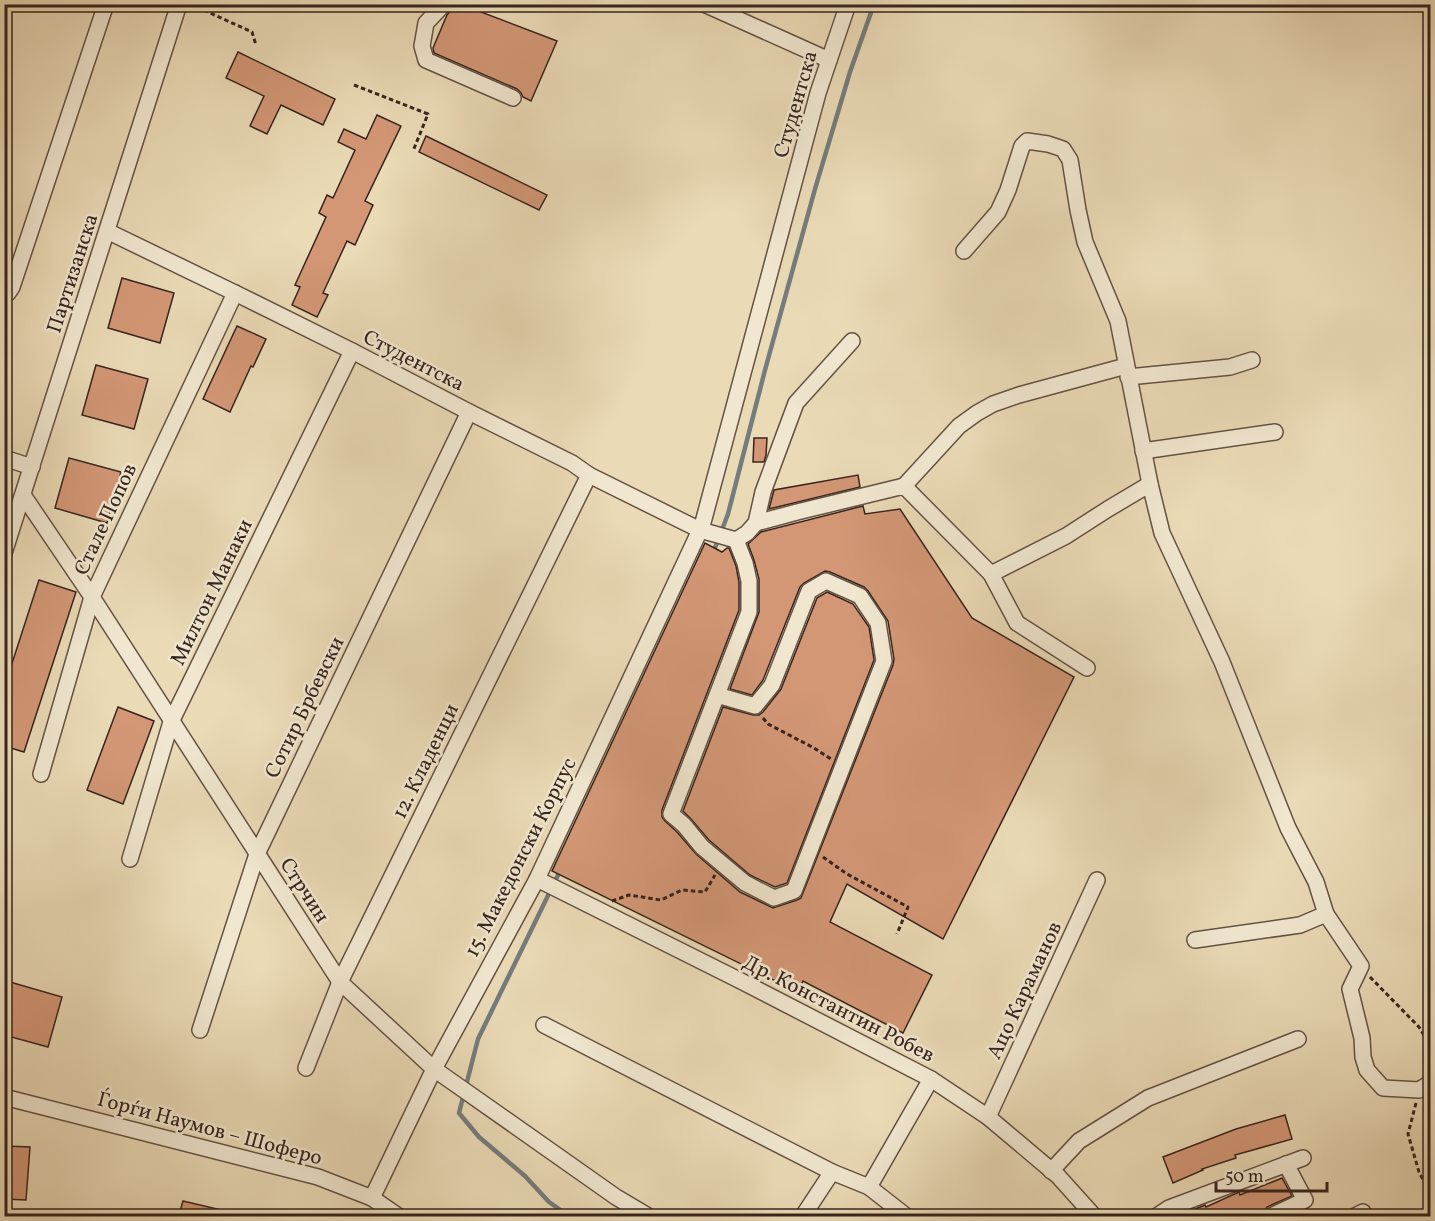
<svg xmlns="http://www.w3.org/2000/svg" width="1435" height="1221" font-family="Vollkorn,serif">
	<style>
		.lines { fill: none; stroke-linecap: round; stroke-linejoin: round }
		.stream { stroke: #757c7c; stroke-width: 4.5 }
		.building { fill: #d39776; stroke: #37241e; stroke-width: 1.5 }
		.minor-casing { stroke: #645244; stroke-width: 18 }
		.path { stroke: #37241e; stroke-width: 3; stroke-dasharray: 4.5 3; stroke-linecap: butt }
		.minor { stroke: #f1e7d0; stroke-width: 15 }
		.labels { text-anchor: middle; stroke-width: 5; stroke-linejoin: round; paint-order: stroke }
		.street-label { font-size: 21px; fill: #37241e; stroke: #f1e7d0 }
	</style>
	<rect width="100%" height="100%" fill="#eadab6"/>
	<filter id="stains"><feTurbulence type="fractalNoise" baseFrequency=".00333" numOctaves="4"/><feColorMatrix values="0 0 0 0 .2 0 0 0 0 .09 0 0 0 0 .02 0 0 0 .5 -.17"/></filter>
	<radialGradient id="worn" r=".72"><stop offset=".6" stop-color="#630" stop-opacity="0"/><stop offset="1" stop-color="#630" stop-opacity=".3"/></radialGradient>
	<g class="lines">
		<g class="stream">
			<polyline points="713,553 728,514 765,370 815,189 850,72 874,4"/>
			<polyline points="561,869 478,1039 459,1113 479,1137 525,1176 549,1202 569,1216"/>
		</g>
	</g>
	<g class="building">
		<polygon points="454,4 460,4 557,41 531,101 523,97 521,93 517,89 434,53 433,48 447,15 451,10"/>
		<polygon points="238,52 335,99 323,125 281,105 267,134 250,126 264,96 226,78"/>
		<polygon points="377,115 401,126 365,201 373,205 355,245 347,241 323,293 328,295 317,317 292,305 300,287 295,285 326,217 319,213 327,195 333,198 355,150 338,142 344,129 366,139"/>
		<polygon points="426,136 547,195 539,210 419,152"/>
		<polygon points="122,278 174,293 160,343 108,328"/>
		<polygon points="237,326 266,339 253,367 251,366 230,412 203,399"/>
		<polygon points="96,365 148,379 134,429 82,415"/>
		<polygon points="754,438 767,438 766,455 764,462 753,462"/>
		<polygon points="69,458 121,472 107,523 55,508"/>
		<polygon points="858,475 860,487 769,509 774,490"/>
		<polygon points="863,506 865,514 900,509 972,618 1074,677 943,939 847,884 830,922 932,975 903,1033 803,981 798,992 552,871 705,543 722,552 727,548 729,548 736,566 739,582 739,610 662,810 662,817 665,821 677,832 696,854 740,892 773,908 797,900 801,898 893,665 894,659 888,621 868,591 864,587 830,572 825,571 804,583 800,587 763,680 752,695 730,689 759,612 759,579 754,560 748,544 761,532"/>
		<polygon points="39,580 76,592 24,752 4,746 4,688"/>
		<polygon points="827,592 853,604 869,627 874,660 787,883 775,887 750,875 709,840 691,819 683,811 723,707 753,715 759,715 763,712 781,689 817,598"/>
		<polygon points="118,707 154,721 123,804 87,790"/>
		<polygon points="10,982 62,997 48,1047 4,1035 4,1002"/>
		<polygon points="1285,1115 1292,1139 1235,1155 1236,1158 1202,1169 1203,1170 1173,1183 1163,1157 1236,1129"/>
		<polygon points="5,1146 30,1147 26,1200 4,1199"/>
		<polygon points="1282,1178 1292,1196 1267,1207 1262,1214 1256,1216 1178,1216 1205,1205 1206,1207 1239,1192 1240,1195"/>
		<polygon points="183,1201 230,1212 229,1216 186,1216 179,1215"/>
	</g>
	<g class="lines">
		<g class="minor-casing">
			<g id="minor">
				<polyline points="444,4 426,23 422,46 426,60 513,98"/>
				<polyline points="704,4 829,60"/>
				<polyline points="107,231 235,293 352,351 469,412 572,463 589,475 700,530 736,540 747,533 756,523 763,492 796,403 852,341"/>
				<polyline points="964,251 998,212 1008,190 1022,146 1027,141 1048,144 1063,149 1070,160 1078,210 1085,242 1118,321 1150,484"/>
				<polyline points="4,294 8,293 12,287 106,4"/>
				<polyline points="1128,377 1230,367 1252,360"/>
				<polyline points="1143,451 1275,432"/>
				<polyline points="4,458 32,467"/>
				<polyline points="904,486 959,426 977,413 993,404 1019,395 1126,366"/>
				<polyline points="23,495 92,597 340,982 434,1069 616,1197 648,1216"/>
				<polyline points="756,523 797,512 904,486 991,574 1066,536 1108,509 1150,484 1162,533 1222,662 1288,828 1316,882 1326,914 1361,966 1350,989 1362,1038 1363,1057 1367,1070 1383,1088 1419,1090 1430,1083"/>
				<polyline points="701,530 818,93 848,4"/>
				<polyline points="4,553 179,4"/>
				<polyline points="991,574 1017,623 1087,668"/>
				<polyline points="717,695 755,706 772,685 809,591 826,581 860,596 878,623 884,661 794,891 774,898 745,883 702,847 684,825 671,814 749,612 749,581 745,563 736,540"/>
				<polyline points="41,774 92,597 235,293"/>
				<polyline points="130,859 171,722 352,351"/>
				<polyline points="537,879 737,979 931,1079 988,1117 1058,1176 1094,1216"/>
				<polyline points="1195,940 1300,925 1326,914"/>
				<polyline points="544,1025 832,1172 869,1187 906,1216"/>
				<polyline points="200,1030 257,854 469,412"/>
				<polyline points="306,1068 340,982 589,475"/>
				<polyline points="4,1097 318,1177 372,1198 398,1216"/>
				<polyline points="988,1117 1097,880"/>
				<polyline points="1051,1171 1079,1141 1148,1098 1298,1039"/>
				<polyline points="869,1187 931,1079"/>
				<polyline points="372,1198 434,1069 537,879 700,530"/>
				<polyline points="803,1216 832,1172"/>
				<polyline points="1157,1216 1169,1208 1303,1158"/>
				<polyline points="1271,1216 1305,1200 1286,1164"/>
				<polyline points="1355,1216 1363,1212"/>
			</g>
		</g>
		<g class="path">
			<polyline points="197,7 252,32 256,45"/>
			<polyline points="354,85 428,114 413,151"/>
			<polyline points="763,718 768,724 814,748 831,759"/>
			<polyline points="823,857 847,874 908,907 897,934"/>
			<polyline points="612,901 629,895 661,900 682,890 705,892 715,875"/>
			<polyline points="1370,977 1419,1027 1430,1045"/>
			<polyline points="1416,1103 1408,1134 1419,1172 1430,1193"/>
		</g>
		<use href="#minor" class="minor"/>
	</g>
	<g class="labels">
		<g class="street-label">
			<text transform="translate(795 104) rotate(-74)" y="7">Студентска</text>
			<text transform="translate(72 273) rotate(-72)" y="7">Партизанска</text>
			<text transform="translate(414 360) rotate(27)" y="7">Студентска</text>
			<text transform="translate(105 519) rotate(-65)" y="7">Стале Попов</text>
			<text transform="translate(211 592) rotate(-64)" y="7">Милтон Манаки</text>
			<text transform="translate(304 707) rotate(-64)" y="7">Сотир Брбевски</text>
			<text transform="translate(425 761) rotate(-64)" y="7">12. Кладенци</text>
			<text transform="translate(520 857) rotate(-63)" y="7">15. Македонски Корпус</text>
			<text transform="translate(305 890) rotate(57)" y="7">Стрчин</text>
			<text transform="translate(1024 990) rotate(-65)" y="7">Ацо Караманов</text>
			<text transform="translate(839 1008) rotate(27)" y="7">Др. Константин Робев</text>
			<text transform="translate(210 1128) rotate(15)" y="7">Ѓорѓи Наумов – Шоферо</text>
		</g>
	</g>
	<rect width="1435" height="1221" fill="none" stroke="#eadab6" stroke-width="24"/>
	<rect x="6" y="6" width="1423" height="1209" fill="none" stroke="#37241e" stroke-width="3"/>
	<rect x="12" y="12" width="1411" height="1197" fill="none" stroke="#37241e" stroke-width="1.5"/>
	<path d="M1216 1182v9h111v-9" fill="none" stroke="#37241e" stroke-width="3"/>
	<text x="1225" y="1182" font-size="18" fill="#37241e" stroke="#f1e7d0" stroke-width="4.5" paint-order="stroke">50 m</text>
	<rect width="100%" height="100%" filter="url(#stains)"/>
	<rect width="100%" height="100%" fill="url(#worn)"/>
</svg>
